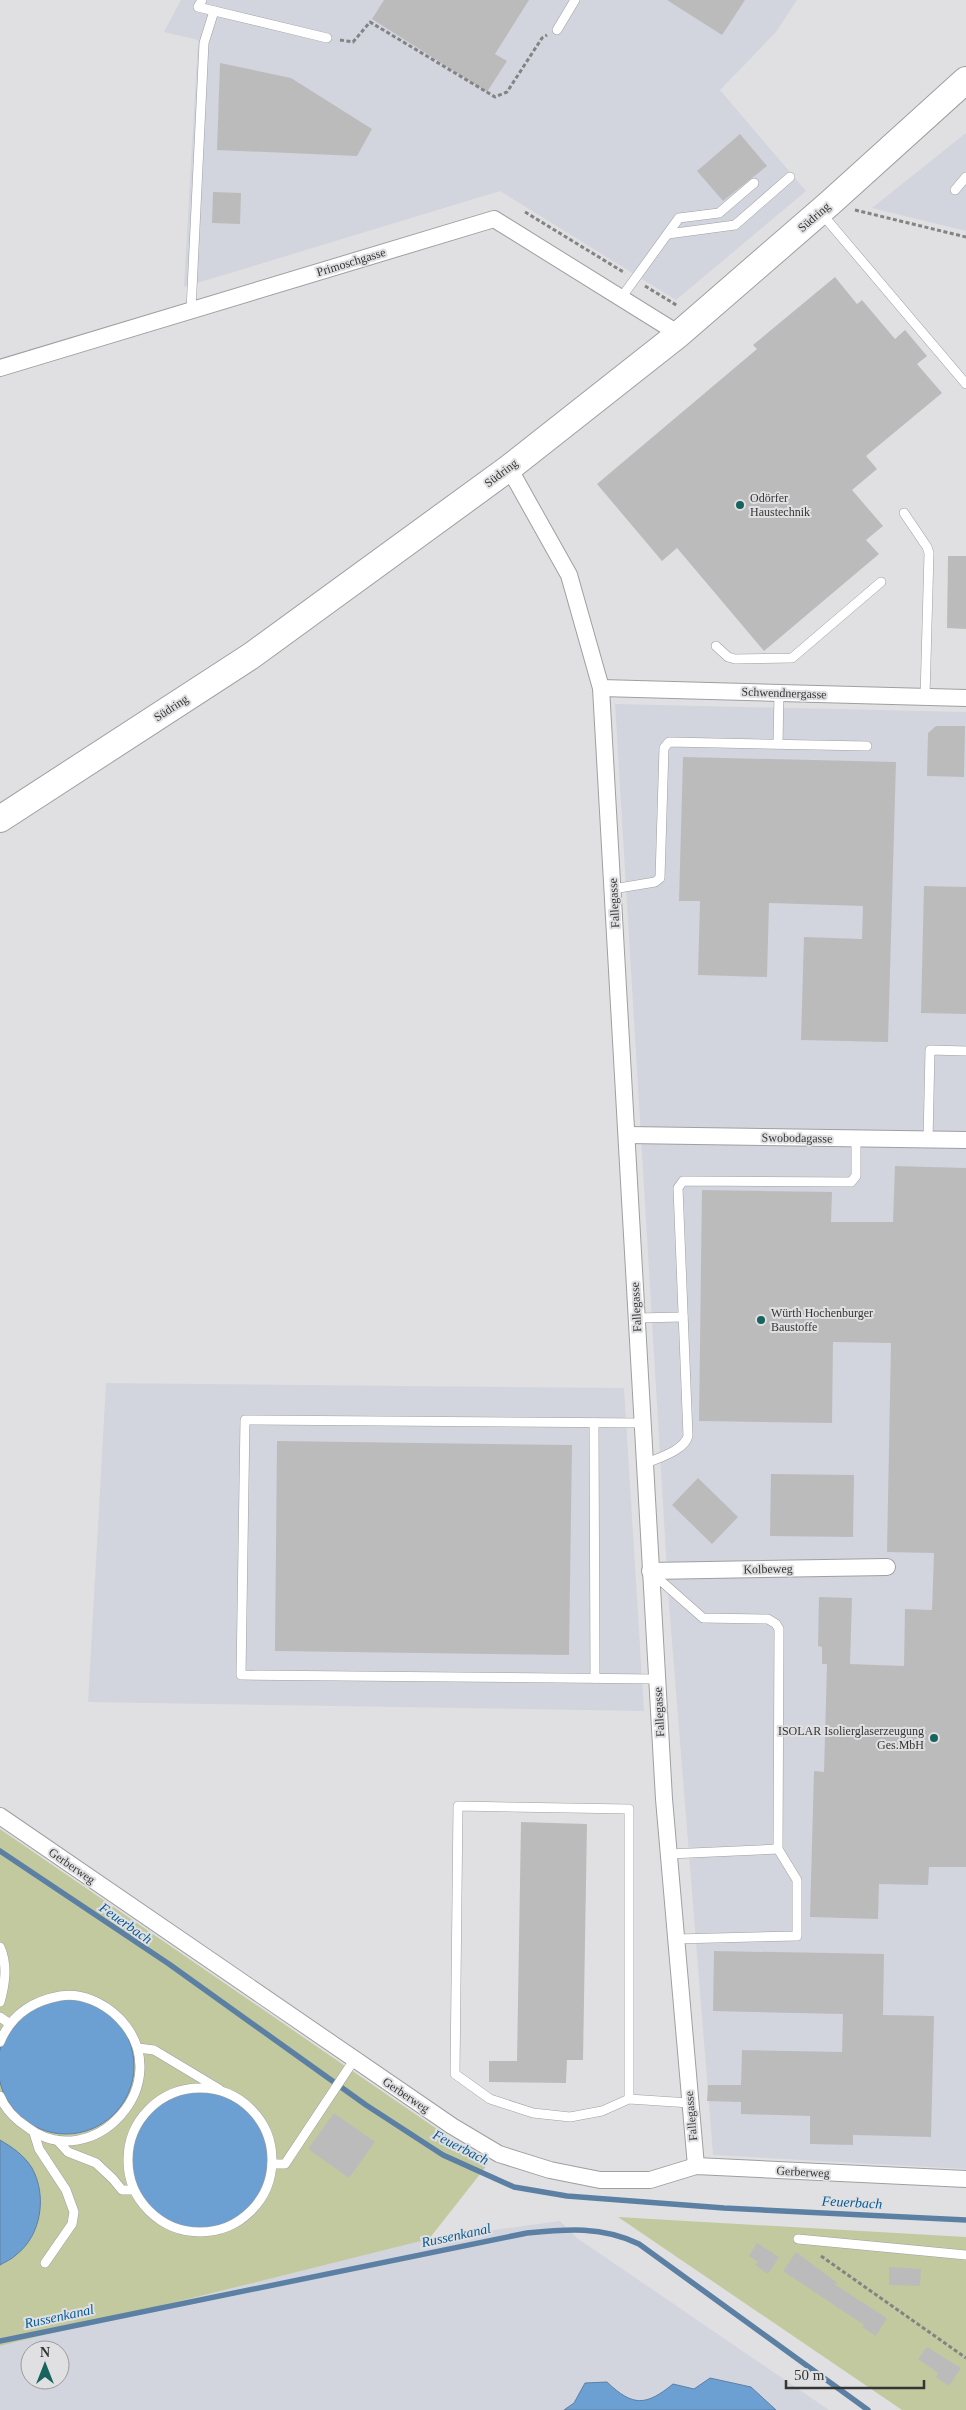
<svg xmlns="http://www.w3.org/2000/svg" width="966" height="2410" font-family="Georgia,serif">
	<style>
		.built { fill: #d2d5de; fill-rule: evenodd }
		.green { fill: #c3c99f }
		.water { fill: #6ca0d2; stroke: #5c80a3 }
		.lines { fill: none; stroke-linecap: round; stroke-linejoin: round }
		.stream { stroke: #5c80a3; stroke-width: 5.5 }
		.building { fill: #bcbbbc }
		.service-casing { stroke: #9e9fa1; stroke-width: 10 }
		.minor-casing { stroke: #9e9fa1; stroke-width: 18 }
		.primary-casing { stroke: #9e9fa1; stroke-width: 28 }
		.path { stroke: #838384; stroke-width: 3; stroke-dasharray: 4 2.5; stroke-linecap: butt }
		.service { stroke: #fff; stroke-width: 9 }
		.minor { stroke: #fff; stroke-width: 16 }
		.primary { stroke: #fff; stroke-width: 26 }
		.poi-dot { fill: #17635d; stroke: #e0e0e2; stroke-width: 2 }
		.labels { text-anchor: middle; stroke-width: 4; stroke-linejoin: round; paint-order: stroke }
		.street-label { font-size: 12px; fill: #353535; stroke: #e0e0e2 }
		.poi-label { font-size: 12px; fill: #353535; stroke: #e0e0e2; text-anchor: start }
		.water-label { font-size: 14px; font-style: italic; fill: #035a97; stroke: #e0e0e2 }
	</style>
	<rect width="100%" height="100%" fill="#e0e0e2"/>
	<g class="built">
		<polygon points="181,0 797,0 776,32 720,90 806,191 676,300 500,191 184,287 198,40 164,32"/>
		<polygon points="966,133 966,231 872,208"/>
		<polygon points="615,704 966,712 966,2169 713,2155 669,1605"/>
		<polygon points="106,1383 624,1388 644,1711 88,1702"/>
		<path d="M 560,2221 L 577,2238 L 829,2410 L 0,2410 L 0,2346 L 429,2239 ZM 30,2350 L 60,2350 L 60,2380 L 30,2380 Z"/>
	</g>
	<g class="green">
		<polygon points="0,1829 488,2164 429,2239 0,2346"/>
		<polygon points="618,2217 966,2237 966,2410 902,2410"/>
	</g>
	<g class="water">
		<circle cx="66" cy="2066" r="68"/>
		<circle cx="201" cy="2160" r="69"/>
		<path d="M 0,2140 C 12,2147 24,2155 32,2168 C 47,2195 42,2235 16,2255 C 12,2259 5,2262 0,2265 Z"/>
		<path d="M 710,2378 L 751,2387 L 776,2410 L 564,2410 L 574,2403 L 585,2383 L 607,2382 C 633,2407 646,2406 673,2384 L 694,2389 Z"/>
	</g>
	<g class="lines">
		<g class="stream">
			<polyline points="0,1851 169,1964 366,2105 443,2155 514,2187 567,2196 724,2208 966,2220"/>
			<path d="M 0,2341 L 527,2233 C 567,2229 602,2226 639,2244 L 868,2410"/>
		</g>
	</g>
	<g class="building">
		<polygon points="384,0 529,0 495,54 507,61 487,92 372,19"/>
		<polygon points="667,0 745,0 722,35"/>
		<polygon points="220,63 291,78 372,129 357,156 217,150"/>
		<polygon points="740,134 767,166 723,201 697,171"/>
		<polygon points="213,192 241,193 240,224 212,223"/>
		<polygon points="835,277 857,304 862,300 895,339 905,330 927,356 917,364 942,393 866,456 877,469 852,490 883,526 866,540 879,554 764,651 677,548 662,561 597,484 757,349 753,345"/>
		<polygon points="948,556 966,556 966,629 947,628"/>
		<polygon points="936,726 965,726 964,777 927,776 928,733"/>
		<polygon points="683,757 896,762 888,1042 801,1040 804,937 862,939 863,906 769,903 767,977 698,975 700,901 679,901"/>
		<polygon points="924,886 966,887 966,1014 921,1013"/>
		<polygon points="895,1166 966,1168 966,1867 929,1867 928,1885 879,1884 878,1919 810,1917 814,1771 824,1772 827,1664 822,1664 822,1647 818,1646 819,1597 852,1598 850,1664 904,1666 905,1609 932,1610 934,1553 887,1552 891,1343 833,1342 832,1423 699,1421 702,1190 832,1192 831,1222 893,1222"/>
		<polygon points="277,1441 572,1445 569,1655 275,1651"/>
		<polygon points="771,1474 854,1475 853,1537 770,1536"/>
		<polygon points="698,1478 738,1517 712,1544 672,1505"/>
		<polygon points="521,1822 587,1824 583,2060 567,2060 566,2083 489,2082 489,2061 517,2061"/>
		<polygon points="714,1951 884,1954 883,2015 934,2016 931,2137 853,2135 853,2145 810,2144 810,2116 741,2114 741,2102 707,2101 708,2085 741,2085 742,2050 842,2052 843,2014 713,2011"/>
		<polygon points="334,2113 375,2142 349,2178 308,2149"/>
		<polygon points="757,2243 779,2257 768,2274 755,2265 758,2262 749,2256"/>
		<polygon points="796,2252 839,2284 833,2283 837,2286 887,2318 876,2336 862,2327 864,2325 783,2271"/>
		<polygon points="889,2267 921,2269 920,2286 889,2285"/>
		<polygon points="927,2347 961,2368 949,2386 936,2377 938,2373 918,2359"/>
	</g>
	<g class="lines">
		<g class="service-casing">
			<g id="service">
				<polyline points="202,0 198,7 327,38"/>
				<polyline points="557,30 575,0"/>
				<polyline points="955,190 966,177"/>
				<polyline points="822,214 966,384"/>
				<polyline points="668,234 735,225 790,177"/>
				<polyline points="621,298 679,218 719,213 754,183"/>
				<polyline points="191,310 204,43 214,11"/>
				<polyline points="904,513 927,547 929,553 925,697"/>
				<polyline points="716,646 728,657 735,659 792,658 881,582"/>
				<polyline points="778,744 779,693"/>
				<polyline points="613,889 655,882 660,878 664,748 669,742 867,746"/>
				<polyline points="928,1140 930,1050 966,1051"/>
				<polyline points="637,1318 683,1317"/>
				<polyline points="594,1423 595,1678"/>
				<polyline points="642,1423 245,1420 241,1675 657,1679"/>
				<path d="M 645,1464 C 657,1458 684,1451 688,1436 L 678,1188 L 683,1181 L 851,1182 L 856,1176 L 856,1139"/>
				<polyline points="652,1573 703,1618 768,1619 776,1624 779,1629 778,1849 797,1880 797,1936 676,1939"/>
				<polyline points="669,1854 778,1849"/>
				<path d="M 0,1947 C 8,1965 5,1984 0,2002"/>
				<polyline points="0,2017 10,2024"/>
				<path d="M 0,2042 C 11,2015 32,2001 60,1996 C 81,1992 104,2003 119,2018 C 181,2082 92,2177 27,2127 C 15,2119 5,2109 0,2096"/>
				<polyline points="138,2048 154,2050 219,2089"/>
				<circle cx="200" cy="2160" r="72"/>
				<polyline points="629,2099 629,1809 458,1806 455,2074 490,2099 533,2113 570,2117 602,2111 629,2099 690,2103"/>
				<polyline points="34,2133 39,2149 66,2190 74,2212 72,2224 45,2263"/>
				<polyline points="57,2140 68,2152 96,2163 113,2179 122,2190 133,2190"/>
				<polyline points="272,2164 285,2164 354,2060"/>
				<polyline points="798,2239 966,2255"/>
			</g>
		</g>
		<g class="minor-casing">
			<g id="minor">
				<polyline points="0,368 494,219 679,334"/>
				<polyline points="509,468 569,575 601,688 664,1799 696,2166"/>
				<polyline points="601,688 966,698"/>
				<polyline points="627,1135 966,1140"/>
				<polyline points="650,1571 887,1567"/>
				<polyline points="0,1816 452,2126 499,2154 550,2170 600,2180 650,2180 696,2166 966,2179"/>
			</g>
		</g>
		<g class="primary-casing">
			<polyline id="primary" points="0,819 251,656 509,468 679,334 830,203 966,80"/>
		</g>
		<g class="path">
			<polyline points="340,40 353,42 370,22 495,97 507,92 542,38 547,35"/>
			<polyline points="855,210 966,237"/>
			<polyline points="525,212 625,273"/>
			<polyline points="645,286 678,306"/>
			<polyline points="821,2256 966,2358"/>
		</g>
		<use href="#service" class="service"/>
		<use href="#minor" class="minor"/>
		<use href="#primary" class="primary"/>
	</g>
	<g class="poi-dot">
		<circle cx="740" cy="505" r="5"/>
		<circle cx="761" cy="1320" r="5"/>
		<circle cx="934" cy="1738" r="5"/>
	</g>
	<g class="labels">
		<g class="street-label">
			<text transform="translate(814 217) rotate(-41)" y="4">Südring</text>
			<text transform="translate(351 262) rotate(-17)" y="4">Primoschgasse</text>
			<text transform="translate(501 473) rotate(-37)" y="4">Südring</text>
			<text transform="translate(784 693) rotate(2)" y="4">Schwendnergasse</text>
			<text transform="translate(171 708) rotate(-33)" y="4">Südring</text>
			<text transform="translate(614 903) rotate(-93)" y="4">Fallegasse</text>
			<text transform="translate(797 1138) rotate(1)" y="4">Swobodagasse</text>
			<text transform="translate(636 1307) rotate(-93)" y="4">Fallegasse</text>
			<text transform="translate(768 1569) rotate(-1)" y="4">Kolbeweg</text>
			<text transform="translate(659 1712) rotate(-93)" y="4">Fallegasse</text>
			<text transform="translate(72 1866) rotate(35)" y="4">Gerberweg</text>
			<text transform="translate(406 2095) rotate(34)" y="4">Gerberweg</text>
			<text transform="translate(691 2116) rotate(-95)" y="4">Fallegasse</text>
			<text transform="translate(803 2172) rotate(3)" y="4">Gerberweg</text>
		</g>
		<g class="poi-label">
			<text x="750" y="502">Odörfer<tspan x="750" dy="14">Haustechnik</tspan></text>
			<text x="771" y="1317">Würth Hochenburger<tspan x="771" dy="14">Baustoffe</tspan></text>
			<text x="924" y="1735" text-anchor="end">ISOLAR Isolierglaserzeugung<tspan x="924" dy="14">Ges.MbH</tspan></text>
		</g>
		<g class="water-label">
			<text transform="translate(126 1923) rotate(35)" y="5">Feuerbach</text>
			<text transform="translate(461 2147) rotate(27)" y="5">Feuerbach</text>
			<text transform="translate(852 2202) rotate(3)" y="5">Feuerbach</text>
			<text transform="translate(456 2235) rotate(-12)" y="5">Russenkanal</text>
			<text transform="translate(59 2316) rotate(-12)" y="5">Russenkanal</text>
		</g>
	</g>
	<g transform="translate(45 2365)"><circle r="24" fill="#e0e0e2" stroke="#9c9c9d"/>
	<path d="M0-4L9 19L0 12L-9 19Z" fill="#17635d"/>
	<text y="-8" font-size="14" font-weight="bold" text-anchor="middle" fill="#353535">N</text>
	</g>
	<path d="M786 2380v8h138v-8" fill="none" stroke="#353535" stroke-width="2.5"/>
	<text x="794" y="2380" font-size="15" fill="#353535" stroke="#e0e0e2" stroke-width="4" paint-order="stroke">50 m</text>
</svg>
